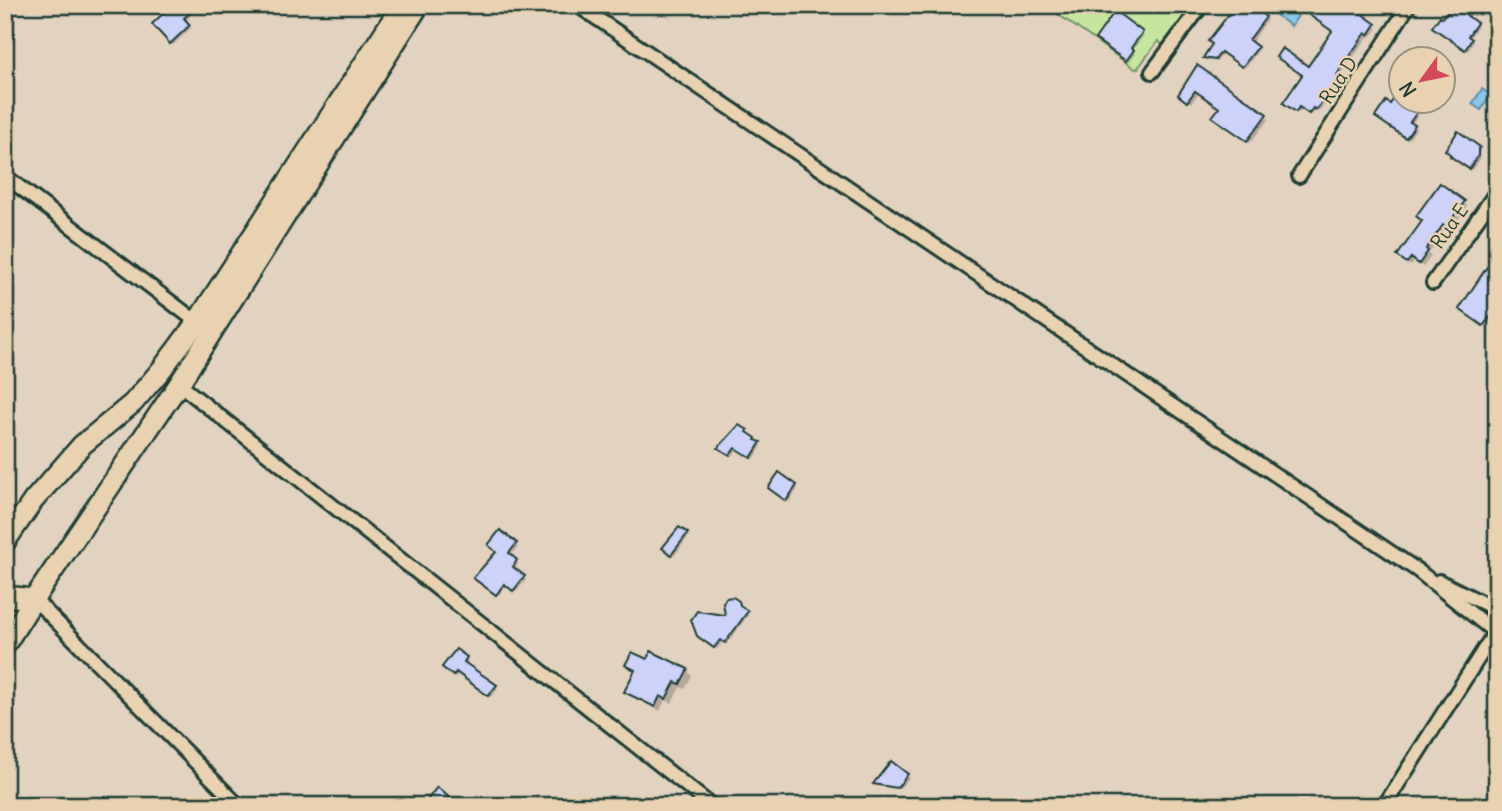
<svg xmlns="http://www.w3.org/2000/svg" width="1502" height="811" font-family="Delius,sans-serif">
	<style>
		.green { fill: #c6e69f; stroke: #72926a; stroke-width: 2 }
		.water { fill: #8ac6ea; stroke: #5f8fa1; stroke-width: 2 }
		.shadow { fill: #0003 }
		.building { fill: #ccd2fa; stroke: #1f3d34; stroke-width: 2 }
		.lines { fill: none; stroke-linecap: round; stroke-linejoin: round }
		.street-casing { stroke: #1f3d34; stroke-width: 18 }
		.primary-casing { stroke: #1f3d34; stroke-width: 24 }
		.street { stroke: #e8d2b1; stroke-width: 12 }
		.primary { stroke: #e8d2b1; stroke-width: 19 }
		.labels { text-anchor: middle; stroke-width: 5; stroke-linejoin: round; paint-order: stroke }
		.street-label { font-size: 19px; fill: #1f3d34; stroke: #e8d2b1 }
	</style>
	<rect width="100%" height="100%" fill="#e2d2c0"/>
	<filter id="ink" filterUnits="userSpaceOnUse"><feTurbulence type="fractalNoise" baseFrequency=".0143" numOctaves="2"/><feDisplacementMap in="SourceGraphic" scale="14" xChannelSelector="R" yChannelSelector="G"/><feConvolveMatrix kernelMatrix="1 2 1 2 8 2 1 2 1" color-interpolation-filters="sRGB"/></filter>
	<g filter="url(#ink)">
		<polygon class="green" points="1045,5 1197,5 1167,48 1158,41 1138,68 1135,69"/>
		<g class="water">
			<polygon points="1283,5 1298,16 1291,26 1276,15"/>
			<polygon points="1482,89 1491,95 1481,110 1472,104"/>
		</g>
		<g class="shadow">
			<polygon points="184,5 192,14 185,22 191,28 173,45 154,25"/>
			<polygon points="1239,5 1268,5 1261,15 1267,20 1251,44 1259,50 1245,68 1224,52 1217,62 1207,60 1205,58"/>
			<polygon points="1347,5 1378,28 1372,36 1370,34 1349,63 1339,79 1341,81 1319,111 1316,109 1312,115 1302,108 1299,113 1287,105 1308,68 1333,31"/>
			<polygon points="1476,24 1478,26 1469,39 1473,43 1468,51 1437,29"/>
			<polygon points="1141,33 1144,35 1132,51 1135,54 1129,62 1100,41"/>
			<polygon points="1198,68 1269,119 1250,143 1218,120 1220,108 1199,93 1191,103 1183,98"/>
			<polygon points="1497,95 1497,116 1487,109"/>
			<polygon points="1400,102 1425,102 1420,108 1422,110 1411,125 1416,129 1409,139 1379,119 1390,106"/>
			<polygon points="1479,148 1481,150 1479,153 1480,159 1472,170 1458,161"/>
			<polygon points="1463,202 1467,206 1451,230 1448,228 1428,254 1431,256 1423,267 1415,261 1411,266 1403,260"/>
			<polygon points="1497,253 1497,262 1490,266 1488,265"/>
			<polygon points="1497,276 1497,313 1486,327 1463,311"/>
			<polygon points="755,439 762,446 754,459 737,449 733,456 722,450"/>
			<polygon points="796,486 798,488 789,502 772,490"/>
			<polygon points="501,533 518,547 510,556 518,564 514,570 526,580 516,592 507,585 499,595 478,580 498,552"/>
			<polygon points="686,534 689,536 674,556 664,548"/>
			<polygon points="738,602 741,608 749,614 727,644 723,641 717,649 702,638 727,617"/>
			<polygon points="456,651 468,661 465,665 498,689 491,697 459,673 456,677 444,667"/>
			<polygon points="648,661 687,670 692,676 685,689 680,687 672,703 665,700 660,711 632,697 626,692 636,672 627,665"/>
			<polygon points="891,764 909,778 899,789 877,786 875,784"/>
			<polygon points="449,799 452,803 450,806 425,806"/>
		</g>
		<g class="building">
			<polygon points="172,5 186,5 192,11 184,18 190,25 170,44 152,24"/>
			<polygon points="1236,5 1264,5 1260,12 1266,17 1249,40 1258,47 1242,67 1221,52 1215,60 1203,58 1212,44 1208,41"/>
			<polygon points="1295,5 1350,5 1376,24 1369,35 1366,33 1346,60 1337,75 1340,77 1316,110 1313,108 1309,114 1299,107 1296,112 1283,103 1302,75 1276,57 1282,48 1308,66 1332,31"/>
			<polygon points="1454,6 1477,23 1468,36 1472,39 1465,50 1432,27 1440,16 1442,18 1447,11 1449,13"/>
			<polygon points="1115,11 1143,32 1131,48 1134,50 1126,61 1095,39"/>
			<polygon points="1197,65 1267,114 1247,141 1212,117 1219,108 1195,91 1187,102 1178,95"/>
			<polygon points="1401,89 1401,102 1414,102 1421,107 1410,122 1415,125 1406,138 1375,117 1386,101 1390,104"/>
			<polygon points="1458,131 1480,147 1478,150 1478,156 1469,169 1450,156 1451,155 1445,150"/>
			<polygon points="1440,183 1465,201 1446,227 1443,225 1426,249 1428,251 1419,264 1411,258 1407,263 1397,256 1422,221 1416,216"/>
			<polygon points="1487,267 1497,274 1497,309 1483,326 1459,309"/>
			<polygon points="739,425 748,430 747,432 756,438 755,440 761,442 751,458 735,448 730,455 718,448"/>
			<polygon points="779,472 797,485 786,501 768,488"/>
			<polygon points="679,527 688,533 671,555 662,548"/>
			<polygon points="500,530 517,543 509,553 517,560 513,567 525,576 513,591 504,584 496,595 473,578 496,552 488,545"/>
			<polygon points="733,597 739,601 740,605 748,611 725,643 720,640 714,648 697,636 691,620 697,611 725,615 723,603 726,598"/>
			<polygon points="456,649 467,657 464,662 497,685 488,696 456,672 453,676 442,667"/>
			<polygon points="651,651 688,669 680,684 675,682 666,699 660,696 655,707 624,692 635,670 625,665 632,652 647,659"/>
			<polygon points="891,761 908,774 897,788 873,784"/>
			<polygon points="437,787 450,798 444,806 423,806"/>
		</g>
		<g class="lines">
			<g class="street-casing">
				<g id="street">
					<polyline points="577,5 1417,570 1497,634"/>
					<polyline points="1152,72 1202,5"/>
					<polyline points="5,176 197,322"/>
					<polyline points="1299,176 1409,5"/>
					<polyline points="1433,283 1497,191"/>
					<polyline points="179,384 712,806"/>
					<polyline points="1439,581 1489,606 1497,612"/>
					<polyline points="34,599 239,806"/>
					<polyline points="1384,806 1495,632"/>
				</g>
			</g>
			<g class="primary-casing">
				<g id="primary">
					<polyline points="5,542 33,501 82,445 133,403 162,369 197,322 402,5"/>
					<polyline points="5,596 34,599"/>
					<polyline points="5,645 34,599 179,384 419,5"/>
				</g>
			</g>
			<use href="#street" class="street"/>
			<use href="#primary" class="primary"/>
		</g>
	</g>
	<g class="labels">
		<g class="street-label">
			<text transform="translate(1338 80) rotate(-57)" y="7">Rua D</text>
			<text transform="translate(1449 226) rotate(-55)" y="7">Rua E</text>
		</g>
	</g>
	<rect width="1502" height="811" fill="none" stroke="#e8d2b1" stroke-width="28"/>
	<rect x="14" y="14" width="1474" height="783" fill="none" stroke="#1f3d34" stroke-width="2.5" filter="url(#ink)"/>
	<g transform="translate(1422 80) rotate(237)"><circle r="33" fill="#e8d2b1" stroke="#98967f" stroke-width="2"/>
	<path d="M0-5L12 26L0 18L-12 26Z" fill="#d1495b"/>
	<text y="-10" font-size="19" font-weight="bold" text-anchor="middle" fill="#1f3d34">N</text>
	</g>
</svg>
